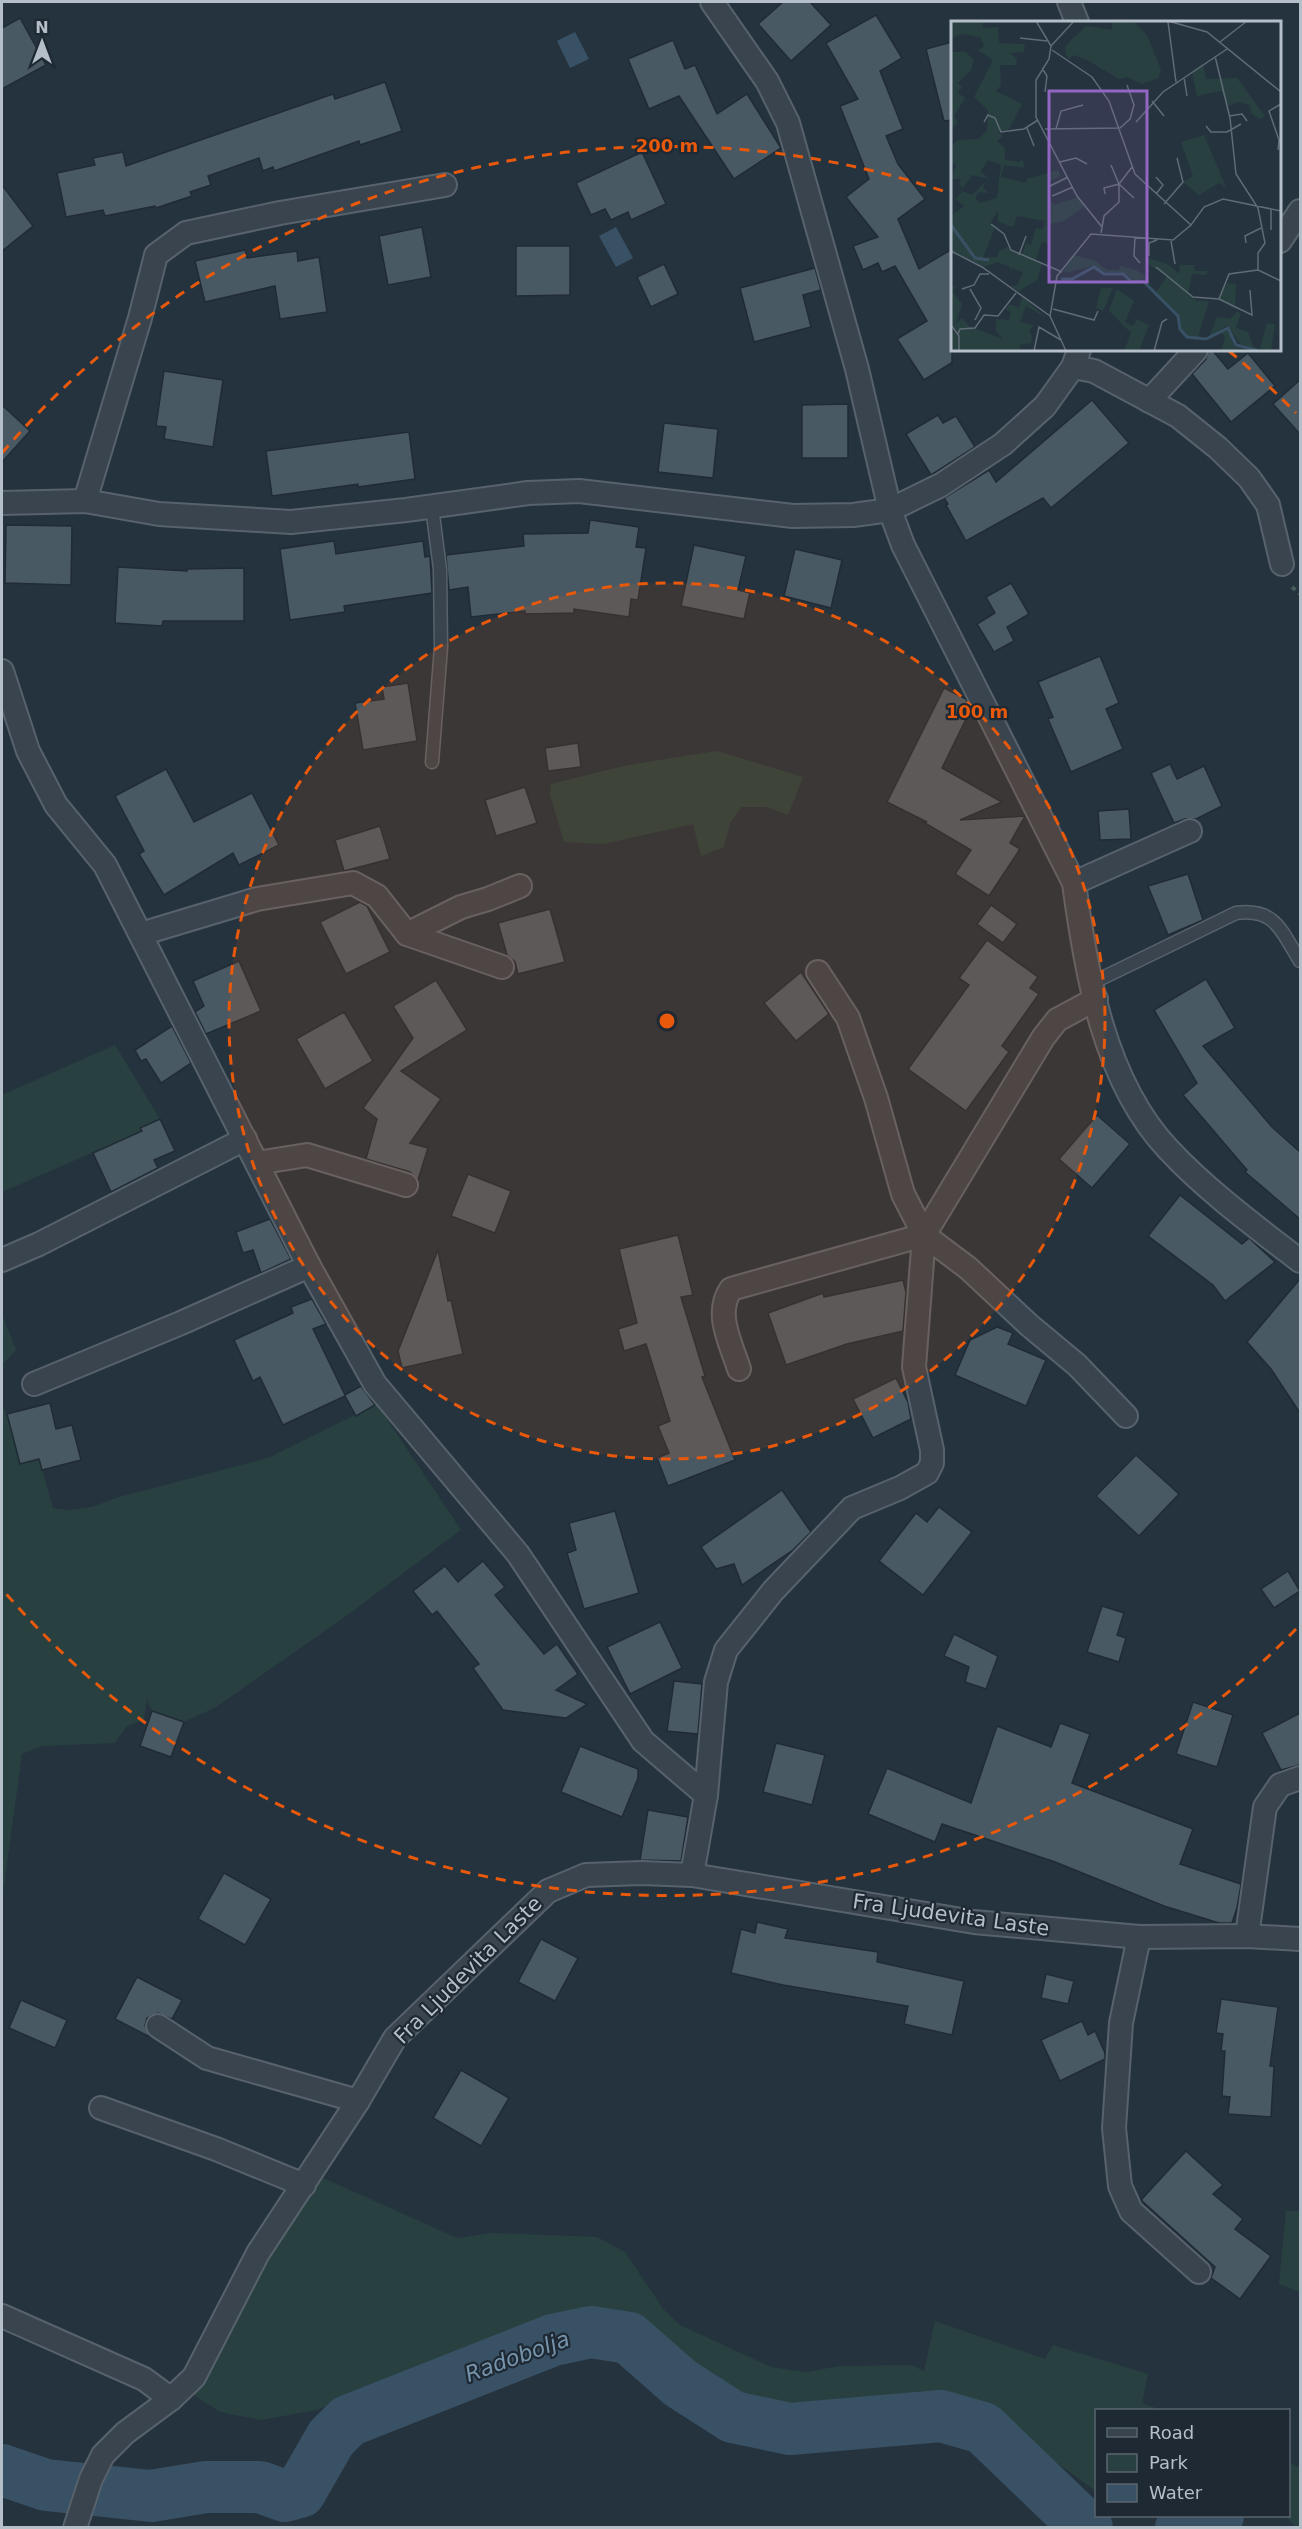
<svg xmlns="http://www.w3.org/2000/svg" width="1302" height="2529" font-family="'DejaVu Sans',sans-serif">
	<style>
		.green { fill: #284140 }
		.water { fill: #395165 }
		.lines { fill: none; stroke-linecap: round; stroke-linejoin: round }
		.river { stroke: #395165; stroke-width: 52 }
		.building { fill: #495964; stroke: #202b35; stroke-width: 1.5 }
		.lane-casing { stroke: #57626c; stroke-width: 15 }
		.street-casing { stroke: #57626c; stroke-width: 26 }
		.path { stroke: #475d5d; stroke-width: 4; stroke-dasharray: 4.5 4.5; stroke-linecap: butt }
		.lane { stroke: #39444e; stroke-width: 12 }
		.street { stroke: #39444e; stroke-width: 22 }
		.ring { fill: none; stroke: #e8590c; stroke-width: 3; stroke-dasharray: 10 8 }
		.labels { text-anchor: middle; stroke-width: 4.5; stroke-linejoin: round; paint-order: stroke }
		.street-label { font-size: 21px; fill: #b5bfc9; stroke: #1e2933 }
		.water-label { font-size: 22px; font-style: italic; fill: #7594ab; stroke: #1e2933 }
		.inset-river { fill: none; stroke: #395165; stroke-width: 3 }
		.inset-road { fill: none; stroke: #5f6b76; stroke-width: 1.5 }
		.view { fill: #9267c3; fill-opacity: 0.15; stroke: #9267c3; stroke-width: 3 }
		.inset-edge { fill: none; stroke: #b5bfc9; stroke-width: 3 }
		.centre { fill: #e8590c; stroke: #1e2933; stroke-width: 3 }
		.ring-label { font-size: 18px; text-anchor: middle; font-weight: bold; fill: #e8590c; stroke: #1e2933; stroke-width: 4.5; stroke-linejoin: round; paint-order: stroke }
	</style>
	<rect width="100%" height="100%" fill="#25333e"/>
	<g class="green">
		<polygon points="717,751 803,777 788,815 767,807 741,807 730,823 724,847 701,856 693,824 604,844 564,842 550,795 551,784 628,765"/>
		<polygon points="115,1045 160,1119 141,1128 142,1131 2,1192 2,1095"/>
		<polygon points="2,1314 16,1350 2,1365"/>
		<polygon points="377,1404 461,1530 346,1616 216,1707 184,1722 152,1711 147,1699 144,1719 126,1727 115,1743 42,1746 22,1754 2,1900 2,1405 7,1414 20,1463 39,1459 53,1508 68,1510 92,1507 119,1497 268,1458"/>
		<polygon points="312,2173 457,2238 492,2233 597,2237 625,2252 664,2310 680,2325 771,2367 806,2372 840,2366 911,2365 924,2371 935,2321 1045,2359 1053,2345 1148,2374 1142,2403 1161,2410 1096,2410 1096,2491 979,2407 932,2391 801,2404 743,2395 684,2365 649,2331 575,2316 476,2346 317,2410 261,2420 220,2412 183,2388"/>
		<polygon points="1286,2211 1300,2211 1300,2292 1279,2284"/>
		<polygon points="1289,2462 1300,2468 1300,2527 1296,2527 1285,2516 1288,2516"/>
	</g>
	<g class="water">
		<polygon points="575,32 589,59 570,68 557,41"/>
		<polygon points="616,227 633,258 616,267 599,236"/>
		<path d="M 2,2456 L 26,2463 L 61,2481 L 143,2489 L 150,2487 L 151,2479 L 213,2474 L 218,2499 C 147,2512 70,2500 2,2480 Z"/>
	</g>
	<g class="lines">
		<g class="river">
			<polyline points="2,2470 46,2485 151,2496 206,2487 260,2487 285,2496 300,2492 331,2438 348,2421 553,2340 591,2332 629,2338 680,2383 733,2417 790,2429 941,2416 983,2428 1087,2528"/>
			<polyline points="1181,2528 1218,2516"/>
		</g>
	</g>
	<g class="building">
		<polygon points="783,2 810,2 831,25 791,61 758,24"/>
		<polygon points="876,15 902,58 880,71 903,129 886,136 898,164 925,199 898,219 919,269 952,249 952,365 951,363 924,380 897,339 927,321 895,266 882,272 878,263 863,270 853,246 878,237 846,197 869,179 840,106 858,99 826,43"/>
		<polygon points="20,18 46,65 2,89 2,28"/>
		<polygon points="673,40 685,69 695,65 717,114 747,94 781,148 734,179 679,96 649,109 628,59"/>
		<polygon points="952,42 952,120 944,121 926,49"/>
		<polygon points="385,82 402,131 360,145 359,141 274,171 273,167 263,171 259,158 208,176 211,185 190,192 192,196 156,208 155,206 105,216 103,210 66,217 57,173 95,165 93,158 123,152 126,166 333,94 335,99"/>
		<polygon points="642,152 666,204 631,220 628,212 611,220 605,209 591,215 576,183"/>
		<polygon points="2,185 33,226 2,251"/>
		<polygon points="422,227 431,277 388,285 379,236"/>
		<polygon points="516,246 570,246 570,295 516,296"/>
		<polygon points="245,250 247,258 297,251 298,261 319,257 327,312 280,319 275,286 205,302 195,261"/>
		<polygon points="664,264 678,294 651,307 637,277"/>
		<polygon points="815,268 821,290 803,295 811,327 754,342 740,288"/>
		<polygon points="1209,350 1212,350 1228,369 1248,353 1275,386 1231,422 1192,374 1206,359"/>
		<polygon points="164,371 223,380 213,447 164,439 166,427 156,426"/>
		<polygon points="1300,380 1300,434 1273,404"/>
		<polygon points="1092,400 1129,443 1051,508 1043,498 966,541 946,505 948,504 944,498 989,470 996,482"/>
		<polygon points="848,404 848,458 802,458 802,405"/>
		<polygon points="2,405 30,431 2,462"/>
		<polygon points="938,415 943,423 956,416 975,447 931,475 906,434"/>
		<polygon points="664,423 718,429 713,478 658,472"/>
		<polygon points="409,432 415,479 358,487 358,484 272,496 266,451"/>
		<polygon points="590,520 639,527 636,547 646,548 638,600 631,599 629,617 574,609 574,613 525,614 525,611 471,617 468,587 449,590 446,555 524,546 523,534 588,533"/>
		<polygon points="6,525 72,526 71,585 5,583"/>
		<polygon points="334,541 336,554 423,541 425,557 430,556 432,593 344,606 345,612 290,620 280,549"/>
		<polygon points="694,545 746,556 738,590 750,593 744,619 681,606"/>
		<polygon points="795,549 842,560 831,608 784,596"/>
		<polygon points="118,567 187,571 187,569 244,568 244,621 163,621 162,626 115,623"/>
		<polygon points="1011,583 1029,614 1007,627 1014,641 994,652 977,624 995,613 986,597"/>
		<polygon points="1100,656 1119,703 1106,709 1123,749 1071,772 1048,719 1053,717 1038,682"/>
		<polygon points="408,683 417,741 363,750 355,703 384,699 382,687"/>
		<polygon points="944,688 966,699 971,709 942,768 1002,802 960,820 1025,816 1010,843 1020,849 989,896 955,874 971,850 923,822 927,822 887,802"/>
		<polygon points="578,743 581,767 548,771 545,748"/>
		<polygon points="1170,764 1177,779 1204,766 1222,806 1196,819 1185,819 1174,823 1151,773"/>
		<polygon points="166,769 194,822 252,793 279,845 239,865 233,853 164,895 139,854 144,851 115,796"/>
		<polygon points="525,787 537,823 496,836 485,800"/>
		<polygon points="1129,809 1131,839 1100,840 1098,811"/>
		<polygon points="380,826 390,859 344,871 335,840"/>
		<polygon points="1188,874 1203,920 1168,935 1148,886"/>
		<polygon points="360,902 367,906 390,952 346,974 320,922"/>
		<polygon points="991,905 1017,924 1003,943 977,924"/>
		<polygon points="550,909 565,962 518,974 515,962 507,955 498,923"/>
		<polygon points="987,940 1038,977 1030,988 1039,994 1002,1046 1009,1052 966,1111 908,1069 969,985 959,978"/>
		<polygon points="239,961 261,1011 206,1034 195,1012 204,1006 193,981"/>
		<polygon points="801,972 829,1014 796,1041 764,1003"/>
		<polygon points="1206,979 1235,1028 1203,1046 1272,1127 1300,1152 1300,1219 1245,1172 1247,1170 1183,1095 1197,1083 1154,1010"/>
		<polygon points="436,980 467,1030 401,1071 441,1099 410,1143 428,1148 418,1180 410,1172 366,1159 377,1119 363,1108 413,1038 393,1006"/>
		<polygon points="344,1012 373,1061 325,1089 296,1039"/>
		<polygon points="172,1026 191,1063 161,1083 146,1059 141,1061 135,1050"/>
		<polygon points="1097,1115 1130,1144 1092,1188 1059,1159"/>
		<polygon points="160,1119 175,1151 154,1160 158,1168 111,1192 93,1153 142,1131 140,1128"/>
		<polygon points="468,1174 511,1191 495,1233 451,1216"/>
		<polygon points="1180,1195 1242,1244 1249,1238 1275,1262 1225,1301 1213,1285 1148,1236"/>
		<polygon points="270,1219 291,1259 261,1273 253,1250 243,1253 236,1232"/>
		<polygon points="678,1235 693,1295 681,1297 705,1376 702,1377 735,1460 668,1486 657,1458 669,1453 658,1426 670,1421 646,1344 624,1351 618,1329 637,1323 619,1249"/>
		<polygon points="438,1250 448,1301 451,1300 463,1354 402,1368 398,1351"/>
		<polygon points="1300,1279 1300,1413 1271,1369 1247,1342"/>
		<polygon points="903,1280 906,1292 903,1331 847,1344 786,1365 768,1313 823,1293 824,1297"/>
		<polygon points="312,1299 326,1324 313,1329 345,1395 361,1386 375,1405 356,1416 345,1396 283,1425 260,1377 253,1381 234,1340 293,1313 291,1307"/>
		<polygon points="997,1327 1013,1333 1008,1344 1046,1360 1026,1406 955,1375 970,1340"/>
		<polygon points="896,1378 908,1402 911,1419 873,1438 853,1399"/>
		<polygon points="50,1403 56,1429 72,1425 81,1460 42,1470 39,1459 20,1464 7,1414"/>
		<polygon points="1136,1455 1179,1494 1139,1536 1096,1496"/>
		<polygon points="782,1490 811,1532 793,1550 742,1585 734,1564 716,1569 701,1547"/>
		<polygon points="939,1507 972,1532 923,1595 879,1561 916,1513 927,1522"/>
		<polygon points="615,1511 639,1593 584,1609 567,1553 576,1550 569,1523"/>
		<polygon points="483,1561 505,1587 495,1595 544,1654 557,1644 578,1674 556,1690 587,1704 566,1718 503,1710 473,1668 479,1664 437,1611 432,1615 413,1591 445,1566 458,1582"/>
		<polygon points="1288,1571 1300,1591 1274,1608 1261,1589"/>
		<polygon points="1102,1606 1124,1613 1117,1635 1126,1638 1119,1662 1087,1652"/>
		<polygon points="660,1622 682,1668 630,1694 607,1647"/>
		<polygon points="954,1634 998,1656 986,1689 965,1682 969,1667 944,1656"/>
		<polygon points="674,1681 702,1684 698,1734 667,1731"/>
		<polygon points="1193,1702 1233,1715 1217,1767 1176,1754"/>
		<polygon points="152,1711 184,1722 171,1757 140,1746"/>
		<polygon points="1300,1713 1300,1765 1281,1770 1262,1733"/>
		<polygon points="1060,1723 1090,1734 1072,1783 1193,1829 1180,1864 1241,1884 1237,1908 1232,1923 1219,1923 1164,1906 1055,1862 942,1824 935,1842 868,1814 887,1768 971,1803 997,1726 1051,1747"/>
		<polygon points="776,1743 825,1755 812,1805 763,1792"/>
		<polygon points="580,1746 638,1769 638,1778 622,1817 561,1792"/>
		<polygon points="648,1810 688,1817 681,1861 640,1860"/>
		<polygon points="224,1873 271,1899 245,1945 198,1919"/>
		<polygon points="757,1922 788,1929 785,1938 878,1952 877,1962 964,1981 952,2035 904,2024 908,2006 783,1985 731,1973 741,1929 755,1933"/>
		<polygon points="541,1939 578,1958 555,2001 518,1982"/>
		<polygon points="1046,1974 1074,1981 1068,2004 1041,1998"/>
		<polygon points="137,1977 182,2000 172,2019 158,2013 147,2018 145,2026 150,2037 115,2019"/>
		<polygon points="1221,1999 1278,2007 1270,2066 1274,2066 1271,2117 1228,2114 1230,2097 1222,2096 1225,2051 1221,2051 1223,2034 1216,2033"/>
		<polygon points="21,2000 67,2020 55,2048 9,2028"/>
		<polygon points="1082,2021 1088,2035 1095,2031 1105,2053 1105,2059 1060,2081 1041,2040"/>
		<polygon points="461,2070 509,2098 481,2146 433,2118"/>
		<polygon points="1186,2151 1223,2185 1213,2194 1243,2219 1235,2229 1271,2256 1240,2299 1211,2278 1215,2267 1141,2200"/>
	</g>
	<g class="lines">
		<g class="lane-casing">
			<g id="lane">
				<polyline points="432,507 440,569 441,647 432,762"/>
				<path d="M 1092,983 L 1236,913 C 1276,908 1281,931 1300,961"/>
			</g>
		</g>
		<g class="street-casing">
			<g id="street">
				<path d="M 712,2 L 767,81 L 788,123 L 857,369 L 890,510 L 903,545 L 1074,883 C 1086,973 1104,1081 1168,1149 C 1206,1190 1256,1227 1300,1261"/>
				<polyline points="1069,2 1077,22"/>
				<polyline points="1280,241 1300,211"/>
				<polyline points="1073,367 1094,371 1178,416 1218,448 1249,478 1268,505 1282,564"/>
				<polyline points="1149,401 1196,350"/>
				<polyline points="85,501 140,318 156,255 186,233 280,213 445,185"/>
				<polyline points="2,503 85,501 159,514 291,522 406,510 528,493 579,491 793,516 853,515 890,510 941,485 1003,444 1045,406 1073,367 1079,350"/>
				<polyline points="2,671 28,751 56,805 105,865 309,1266 375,1384 518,1554 643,1741 706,1795"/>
				<polyline points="1074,883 1190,831"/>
				<polyline points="141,934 257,899 353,883 377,896 407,934 502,967"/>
				<polyline points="407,934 461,907 488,899 520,886"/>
				<polyline points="818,972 848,1018 876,1098 903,1194 924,1235 968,1268 1029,1325 1077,1365 1126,1416"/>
				<polyline points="257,1163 307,1155 406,1185"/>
				<polyline points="2,1260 39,1244 245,1139"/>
				<path d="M 739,1369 C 731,1343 714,1314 731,1289 L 924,1235"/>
				<polyline points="34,1384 181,1323 309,1266"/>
				<polyline points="692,1875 706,1795 716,1682 726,1650 773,1591 852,1508 900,1488 927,1473 932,1463 932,1450 914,1367 924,1235 1043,1038 1057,1020 1096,999"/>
				<polyline points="1247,1936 1265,1807 1280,1785 1300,1778"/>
				<polyline points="1139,1937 1121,2023 1114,2128 1120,2186 1131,2211 1199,2272"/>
				<polyline points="158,2026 207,2058 358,2101"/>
				<polyline points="101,2108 216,2149 304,2185"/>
				<polyline points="2,2316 144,2379 171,2399"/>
				<polyline points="75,2528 91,2479 103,2455 125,2433 171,2399 194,2377 258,2253 358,2101 395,2038 548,1891 586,1875 642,1873 692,1875 974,1922 1139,1937 1247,1936 1300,1939"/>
			</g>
		</g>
		<polyline class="path" points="1292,587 1300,594"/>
		<use href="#lane" class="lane"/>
		<use href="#street" class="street"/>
	</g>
	<circle cx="667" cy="1021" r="438" fill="#e8590c" fill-opacity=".12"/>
	<g class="ring">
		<circle cx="667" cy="1021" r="438"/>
		<path d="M1296 1629A875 875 0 0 1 2 1589M2 453A875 875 0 0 1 952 194M1229 351A875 875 0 0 1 1296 413"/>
	</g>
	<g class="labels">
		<g class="street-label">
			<text transform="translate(951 1915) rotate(8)" y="7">Fra Ljudevita Laste</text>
			<text transform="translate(468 1970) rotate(-45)" y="7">Fra Ljudevita Laste</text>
		</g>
		<g class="water-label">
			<text transform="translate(517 2356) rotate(-20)" y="8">Radobolja</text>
		</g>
	</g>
	<g transform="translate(951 21)">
		<rect width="330" height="330" fill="#25333e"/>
		<path d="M 0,0 L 32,0 L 32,7 L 47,6 L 48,22 L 74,23 L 73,31 L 59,32 L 66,38 L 65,44 L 49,44 L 50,64 L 45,70 L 71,83 L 58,108 L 47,111 L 52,115 L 46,120 L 54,127 L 54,139 L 69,141 L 71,137 L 74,147 L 53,144 L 50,156 L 76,162 L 76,158 L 107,149 L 110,155 L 96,162 L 100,180 L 103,184 L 127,176 L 133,186 L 113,200 L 100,203 L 97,223 L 91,221 L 84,240 L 91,243 L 86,259 L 68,270 L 60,266 L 66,264 L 72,251 L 61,247 L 59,250 L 59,246 L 46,241 L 33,246 L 0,229 L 0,195 L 13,185 L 5,178 L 11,170 L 21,174 L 34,161 L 32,167 L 38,172 L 28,171 L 24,177 L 29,182 L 46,177 L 50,144 L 37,139 L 30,150 L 38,158 L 21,154 L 12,167 L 8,163 L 10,158 L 0,158 L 5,145 L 4,141 L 0,145 L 0,126 L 6,119 L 28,118 L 36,109 L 37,89 L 23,76 L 42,39 L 27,29 L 33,25 L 29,16 L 10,13 L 0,18 ZM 47,190 L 47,201 L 62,206 L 66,195 L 94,200 L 92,208 L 85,207 L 80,224 L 75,222 L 71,235 L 57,226 L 48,230 L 46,236 L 32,237 L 44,206 L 39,202 ZM 161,0 L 182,0 L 196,14 L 210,49 L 207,57 L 191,63 L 176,56 L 168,58 L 138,40 L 123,34 L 118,38 L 115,34 L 114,25 L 135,5 L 161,9 ZM 0,31 L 15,31 L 23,39 L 20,49 L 7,62 L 11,66 L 6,71 L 14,77 L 3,95 L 7,102 L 0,108 ZM 252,43 L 255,58 L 286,57 L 314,95 L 309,98 L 301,93 L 298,84 L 287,81 L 277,85 L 270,70 L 246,75 L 241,50 ZM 253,114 L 275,166 L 268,162 L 248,174 L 232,161 L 242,155 L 230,121 ZM 122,234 L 143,239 L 156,249 L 168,249 L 169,245 L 185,249 L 197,257 L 201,265 L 192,257 L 184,260 L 172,252 L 154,251 L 142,245 L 115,252 L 112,250 ZM 195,237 L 217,243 L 228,253 L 229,244 L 243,244 L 244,250 L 256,250 L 256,254 L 241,253 L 237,273 L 246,280 L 258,280 L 246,319 L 231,313 L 227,295 L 203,274 L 216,255 L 195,242 ZM 0,262 L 1,266 L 6,265 L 1,270 L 11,283 L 5,302 L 11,297 L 18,305 L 52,318 L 45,310 L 45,298 L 58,299 L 60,291 L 54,288 L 59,283 L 68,287 L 71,276 L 97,298 L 75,285 L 69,301 L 83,304 L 78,309 L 81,316 L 80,322 L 69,324 L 69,330 L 0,330 L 0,312 L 6,312 L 0,304 ZM 276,262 L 285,263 L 284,288 L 268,278 ZM 150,267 L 162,267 L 152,290 L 145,287 ZM 166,268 L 183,280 L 174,301 L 182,305 L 186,298 L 198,304 L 188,330 L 173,330 L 180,312 L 158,290 ZM 286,291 L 290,292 L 285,307 L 297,311 L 302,325 L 309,328 L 316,302 L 324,303 L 320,330 L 291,325 L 276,304 L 258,316 L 266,296 L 279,298 ZM 277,309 L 284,326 L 296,330 L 270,330 L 274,316 L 270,311 Z" fill="#284140" fill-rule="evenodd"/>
		<path class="inset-river" d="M 0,204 L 24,237 L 38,239M 110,258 L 121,258 L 143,246 L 153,253 L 172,253 L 181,261 L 192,260 L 227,295 L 229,308 L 236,316 L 255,318 L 277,307 L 285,324 L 308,330"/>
		<path class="inset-road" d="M 85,0 L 100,25M 123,0 L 100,25 L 98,38 L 85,59 L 85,96 L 126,175 L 151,206M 217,0 L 256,11 L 330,71M 217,1 L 225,61M 69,17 L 96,20M 269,21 L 296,0M 101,29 L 141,56 L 158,80 L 184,153 L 240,204M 264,35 L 279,97 L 285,153 L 307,187 L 314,222 L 307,232 L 307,249 L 330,260M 91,47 L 96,55 L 94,71M 233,56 L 236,75M 201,80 L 213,95M 278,95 L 291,93 L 296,100M 33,101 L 37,94 L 44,97 L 50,111 L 73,108 L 87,99M 185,101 L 212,71 L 276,28M 255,105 L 260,111 L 276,111 L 290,103M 76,107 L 83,125M 94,108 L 169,107 L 179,98 L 183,84 L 176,64M 105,108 L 110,90 L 132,84M 327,129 L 328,119 L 318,90 L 330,83M 109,141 L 125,137 L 136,143M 160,144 L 168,163 L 183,177M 97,166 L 117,156M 154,173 L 153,167 L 168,163M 205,173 L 212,164 L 205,156M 101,175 L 122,166M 213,183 L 232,161 L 226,137M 40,203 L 53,213 L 60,229 L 111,251M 320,209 L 320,188M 150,212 L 153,195 L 168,181 L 168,163 L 181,146M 184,216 L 183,235 L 189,242M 220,220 L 224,243M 295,222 L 294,215 L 310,207M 0,230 L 31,246 L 99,295 L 115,330M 68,234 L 75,215M 198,235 L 198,222 L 206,219M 205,246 L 242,276 L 268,278 L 301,294 L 299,269M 11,268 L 23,264 L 29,253 L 38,253M 19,268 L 30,287 L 24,299M 268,278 L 278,253 L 307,249M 102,288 L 143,299 L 147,290M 99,295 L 106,255 L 140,213 L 222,219 L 240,204 L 253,186 L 272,178 L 330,190M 0,304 L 8,315 L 8,330M 7,313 L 9,308 L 24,307 L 33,294 L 47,295 L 65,272M 83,330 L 88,306 L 110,319M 203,330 L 211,301 L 216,298"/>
		<path class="view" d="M 98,70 L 196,70 L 196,261 L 98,261 Z"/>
		<rect width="330" height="330" class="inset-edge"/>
	</g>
	<circle cx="667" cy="1021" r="9" class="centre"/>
	<g class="ring-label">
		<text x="667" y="152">200 m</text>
		<text x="977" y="718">100 m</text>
	</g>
	<rect width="1302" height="2529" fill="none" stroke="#b5bfc9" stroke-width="6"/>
	<rect x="1095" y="2409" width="195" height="108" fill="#1e2933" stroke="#5a656f" stroke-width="1.5"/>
	<rect x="1107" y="2428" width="30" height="9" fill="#39444e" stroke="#5a656f" stroke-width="1.5"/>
	<text x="1149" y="2439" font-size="18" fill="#b5bfc9">Road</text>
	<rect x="1107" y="2454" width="30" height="18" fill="#284140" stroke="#5a656f" stroke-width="1.5"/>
	<text x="1149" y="2469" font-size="18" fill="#b5bfc9">Park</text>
	<rect x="1107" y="2484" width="30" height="18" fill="#395165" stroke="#5a656f" stroke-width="1.5"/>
	<text x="1149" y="2499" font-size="18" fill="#b5bfc9">Water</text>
	<g transform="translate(42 42)" stroke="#1e2933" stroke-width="4.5" paint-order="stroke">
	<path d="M0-4.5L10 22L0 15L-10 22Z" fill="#b5bfc9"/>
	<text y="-9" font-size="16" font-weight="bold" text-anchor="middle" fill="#b5bfc9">N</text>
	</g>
</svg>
